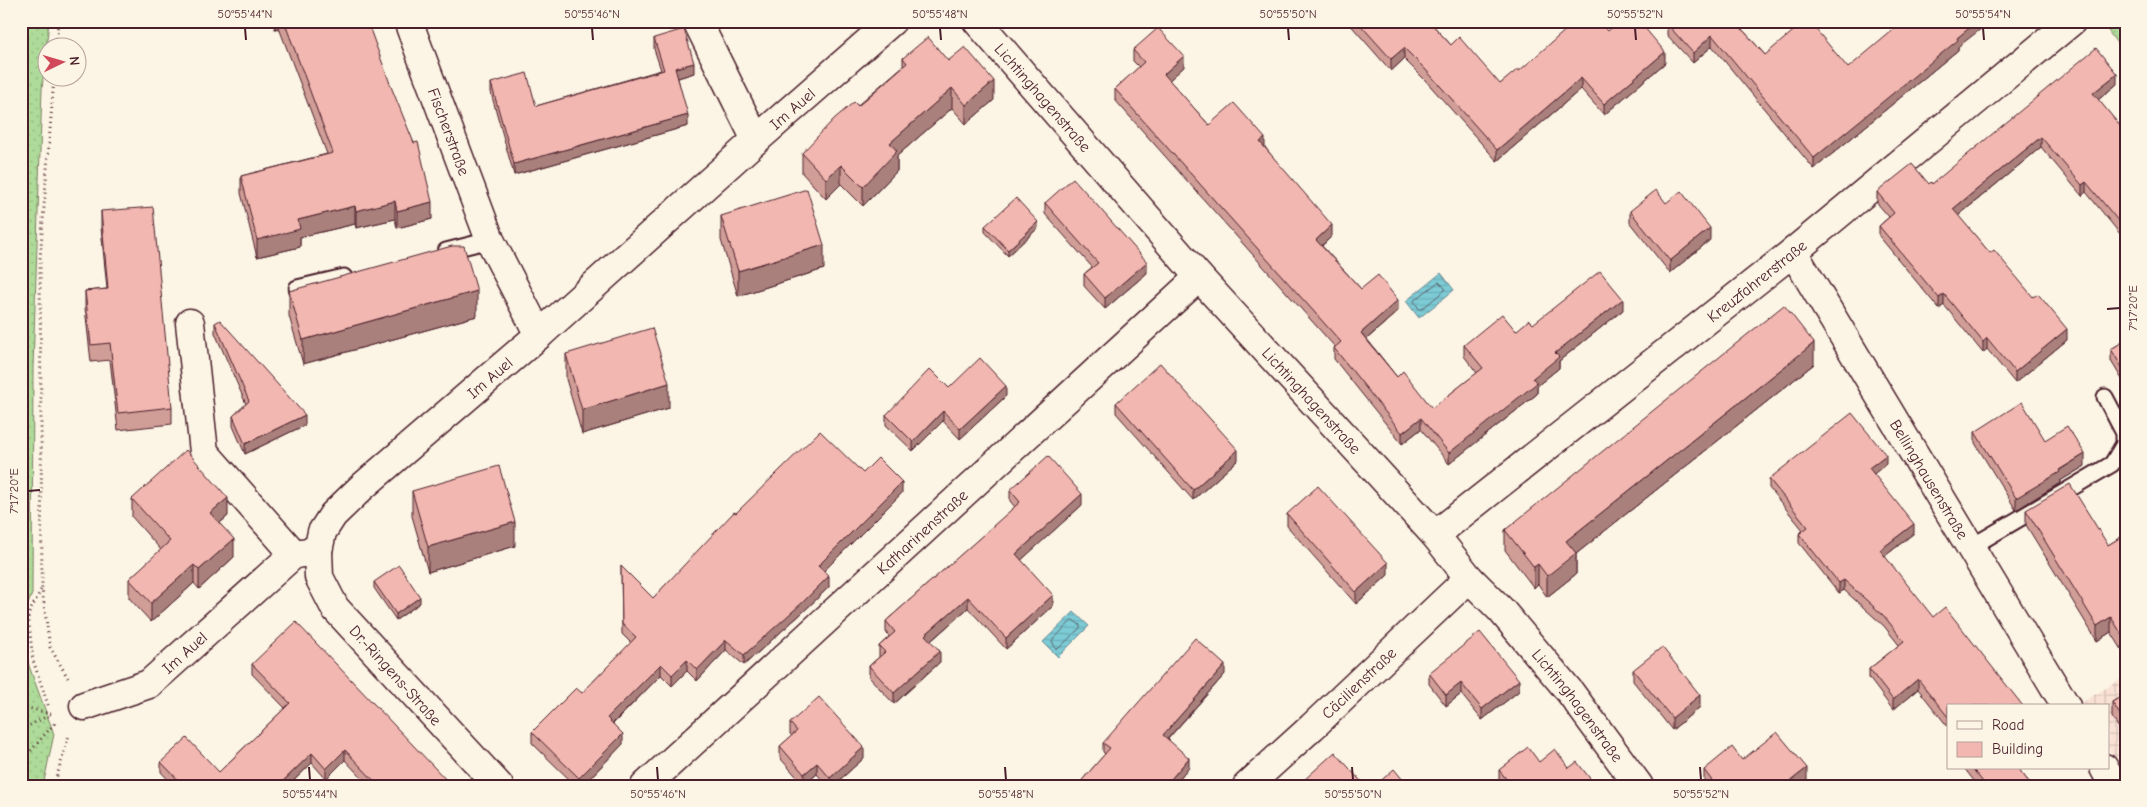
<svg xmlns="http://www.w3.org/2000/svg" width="2147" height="807" font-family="'Comic Neue',sans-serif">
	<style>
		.industrial { fill: url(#industrial-grid) }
		.grass { fill: url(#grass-dots); stroke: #7c7d62 }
		.water { fill: url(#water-rules); stroke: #678691 }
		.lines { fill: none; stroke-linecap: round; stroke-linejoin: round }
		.shore { stroke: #5e646f; stroke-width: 1 }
		.service-casing { stroke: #4a1f2b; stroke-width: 19 }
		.minor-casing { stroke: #4a1f2b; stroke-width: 31 }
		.path { stroke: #4a1f2b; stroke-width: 3; stroke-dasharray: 1 4; stroke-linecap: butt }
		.service { stroke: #fcf5e5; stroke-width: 15 }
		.minor { stroke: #fcf5e5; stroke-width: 28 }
		.wall { fill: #d09d97; stroke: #4a1f2b }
		.shaded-wall { fill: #a9807b; stroke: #4a1f2b }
		.building { fill: #f2b7b0; stroke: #4a1f2b }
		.ticks { fill: none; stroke: #4a1f2b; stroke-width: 2 }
		.labels { text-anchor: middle; stroke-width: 4; stroke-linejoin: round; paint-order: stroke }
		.street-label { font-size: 16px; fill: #4a1f2b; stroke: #fcf5e5 }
		.neatline { fill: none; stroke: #4a1f2b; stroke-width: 2 }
		.ticks-label { font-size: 12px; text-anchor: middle; fill: #4a1f2b }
	</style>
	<defs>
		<pattern id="industrial-grid" width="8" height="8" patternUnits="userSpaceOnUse" patternTransform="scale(1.25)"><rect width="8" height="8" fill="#f9e2d5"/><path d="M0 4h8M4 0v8" fill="none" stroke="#d7c1b7"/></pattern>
		<pattern id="grass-dots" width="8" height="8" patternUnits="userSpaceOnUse" patternTransform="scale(1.25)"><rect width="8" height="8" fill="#aedb99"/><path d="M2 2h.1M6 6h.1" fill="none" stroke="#97bc84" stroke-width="1.8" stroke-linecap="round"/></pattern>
		<pattern id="water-rules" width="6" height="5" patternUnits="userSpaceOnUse" patternTransform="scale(1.25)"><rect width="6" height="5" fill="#7bcbd5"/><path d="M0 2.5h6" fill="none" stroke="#6caeb7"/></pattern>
	</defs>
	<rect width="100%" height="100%" fill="#fcf5e5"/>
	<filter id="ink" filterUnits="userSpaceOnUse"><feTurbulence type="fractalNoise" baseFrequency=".02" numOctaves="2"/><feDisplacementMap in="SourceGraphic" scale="10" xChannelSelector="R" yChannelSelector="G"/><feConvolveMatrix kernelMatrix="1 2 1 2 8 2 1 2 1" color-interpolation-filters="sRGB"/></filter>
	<g filter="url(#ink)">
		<polygon class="industrial" points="2126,676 2126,777 2108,748 2108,706 2082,706 2081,703"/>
		<g class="grass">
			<polygon points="21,21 49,21 42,89 33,368 32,594 21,622"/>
			<polygon points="2108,21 2126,21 2126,56 2104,25"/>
			<polygon points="21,627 29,666 54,734 43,786 21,786"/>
		</g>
		<g class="water">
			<polygon points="1441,273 1454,290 1419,318 1406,301"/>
			<polygon points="1074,612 1089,626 1058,657 1043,642"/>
		</g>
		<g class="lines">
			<g class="shore">
				<polygon points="1439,282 1445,288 1445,290 1422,309 1419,309 1414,301"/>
				<polygon points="1073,620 1080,625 1080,628 1059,648 1056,649 1052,641"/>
			</g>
			<g class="service-casing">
				<g id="service">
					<polyline points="446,251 490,240"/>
					<polyline points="297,288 344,277"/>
					<polyline points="1971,547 2112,464 2124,444 2124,433 2105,397"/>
				</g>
			</g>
			<g class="minor-casing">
				<g id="minor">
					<path id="s1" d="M 408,21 L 490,240 L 539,335"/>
					<polyline points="697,21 756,140"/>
					<path id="s2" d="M 977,21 L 1199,277 L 1435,535 L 1469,578 L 1501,610 L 1570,692 L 1639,786"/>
					<path id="s3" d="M 1793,252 L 2066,706"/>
					<polyline points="190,323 204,452 294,554"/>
					<path id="s4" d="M 1435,535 L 1793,252 L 2072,21"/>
					<path id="s5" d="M 84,706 L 149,684 L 294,554 L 318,551"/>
					<polyline points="2104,768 2114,786"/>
					<path id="s6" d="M 499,786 L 335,608 L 319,577 L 318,551 L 322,532 L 333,515 L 362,487 L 539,335 L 756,140 L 892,21"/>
					<path id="s7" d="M 645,786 L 1199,277"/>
					<path id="s8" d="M 1247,786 L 1312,727 L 1469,578"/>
				</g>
			</g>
			<g class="path">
				<polyline points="56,48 58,21"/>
				<polyline points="54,78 40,259 42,590 50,647 68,678"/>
				<polyline points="41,590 28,615 33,660 49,708"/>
				<polyline points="21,706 51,714"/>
				<polyline points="21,730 51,714"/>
				<polyline points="21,762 54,724 53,721"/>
				<polyline points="1357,777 1365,786"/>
				<polyline points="54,786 69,735"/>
			</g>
			<use href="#service" class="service"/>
			<use href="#minor" class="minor"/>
		</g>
		<g class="wall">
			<polygon points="273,21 367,21 432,219 397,228 395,219 356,228 355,224 300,237 300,247 257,257 241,193 241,176 327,154 279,28 275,29"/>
			<polygon points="1347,21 1429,21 1451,45 1500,84 1519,71 1608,31 1665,63 1604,115 1581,89 1497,161 1425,80 1404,59 1391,71"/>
			<polygon points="1735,21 1765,55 1848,68 1958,47 1958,50 1814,169 1712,46 1693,63 1667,35 1667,24"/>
			<polygon points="654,38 694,73 678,78 688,126 514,175 491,93 491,83 536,106 661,70 654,49"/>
			<polygon points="1133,50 1184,67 1169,80 1209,125 1265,147 1332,236 1322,246 1361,289 1398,311 1367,339 1397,377 1432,408 1477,373 1464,356 1464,345 1516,331 1533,324 1623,310 1559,361 1559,368 1537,386 1537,394 1449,464 1421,429 1402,444 1334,359 1334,348 1335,347 1115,100 1115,89 1139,67 1133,61"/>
			<polygon points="903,58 948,61 994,100 966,124 952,108 897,156 897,171 863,206 841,184 826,199 802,173 802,153 903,66"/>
			<polygon points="2117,84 2098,100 2126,133 2126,239 2125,240 2086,192 2082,196 2041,147 1958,216 1990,253 2067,340 2015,383 1987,349 1983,353 1944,305 1939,309 1879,236 1879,226 1889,217 1877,203 1877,192 1932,184"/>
			<polygon points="1045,203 1147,273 1105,309 1084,286 1084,274 1092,267 1045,214"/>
			<polygon points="1666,203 1710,240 1670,273 1630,223 1630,211"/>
			<polygon points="101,211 172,407 172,424 118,430 110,360 91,362 85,308 85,291 107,289 101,228"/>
			<polygon points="721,216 824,269 738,296 721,240"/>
			<polygon points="985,226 1038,228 1008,256 985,232"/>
			<polygon points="289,291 477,316 303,364 289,316"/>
			<polygon points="215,323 305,425 245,454 233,426 233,416 246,404 215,333"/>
			<polygon points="2126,340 2126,386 2111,361 2111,349"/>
			<polygon points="566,354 669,408 582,434 566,379"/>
			<polygon points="1814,364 1576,554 1576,574 1547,597 1538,584 1534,588 1505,550 1505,530"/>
			<polygon points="949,388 1006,396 960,439 943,421 913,451 886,425 886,415"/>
			<polygon points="1116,403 1238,460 1193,500 1116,413"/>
			<polygon points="1975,432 2045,440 2085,466 2060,481 2060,483 2016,510 1975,443"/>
			<polygon points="1886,464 1873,474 1914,533 1885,556 1948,706 1948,727 1918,689 1893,710 1869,678 1869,669 1899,645 1884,626 1844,590 1839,593 1799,543 1799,534 1803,530 1769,488 1769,479"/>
			<polygon points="863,473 902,493 824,571 829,587 802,613 744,665 726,650 697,681 687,671 672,686 661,675 613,724 623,744 582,786 576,786 532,743 532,732 582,693 631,643 622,634 621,566 653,598 736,513"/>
			<polygon points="1010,490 1082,505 1021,560 1053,606 1006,649 968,608 931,641 940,662 894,704 869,677 869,666 879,657 879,646 889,637 886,632 886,621 1015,507 1010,501"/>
			<polygon points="412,491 515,546 428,572 412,516"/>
			<polygon points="132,499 228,516 220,523 234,557 199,589 194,583 151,622 129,598 129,579 161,550 132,517"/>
			<polygon points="2026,510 2108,545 2126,534 2126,656 2111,632 2097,641 2026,525"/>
			<polygon points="1287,514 1388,575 1356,604 1287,526"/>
			<polygon points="374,582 420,603 396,620 374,588"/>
			<polygon points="252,664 452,786 369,786 345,760 326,779 312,763 288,786 174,786 161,772 161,762 219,772 285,708 252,674"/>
			<polygon points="1633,670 1700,707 1672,730 1633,681"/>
			<polygon points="1429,673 1519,691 1482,720 1461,694 1446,706 1429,684"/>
			<polygon points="1225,674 1168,739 1189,767 1173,786 1077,786 1105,754 1103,752 1103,743"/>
			<polygon points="2126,694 2126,739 2112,717 2112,702"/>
			<polygon points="790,723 864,758 833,786 827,786 817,774 804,785 780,758 780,746 792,736 790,734"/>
			<polygon points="1742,760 1807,780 1799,786 1707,786 1704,782 1704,770"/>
			<polygon points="1539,762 1569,768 1596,786 1504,786 1499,780 1499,770"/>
			<polygon points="1964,768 2018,768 2032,786 1978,786"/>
			<polygon points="1304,780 1365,786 1304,786"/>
		</g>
		<g class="shaded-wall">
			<polygon points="275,21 279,21 279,28 275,29"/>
			<polygon points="1978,21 1991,21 1958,47 1958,50 1814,169 1814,158 1957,38"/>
			<polygon points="1712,35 1712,46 1693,63 1693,53"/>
			<polygon points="1404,48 1404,59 1391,71 1391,59"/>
			<polygon points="1665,52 1665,63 1604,115 1604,104"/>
			<polygon points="1184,56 1184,67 1164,85 1164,74"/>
			<polygon points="694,63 694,73 675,79 675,68"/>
			<polygon points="2117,74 2117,84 2093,104 2093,93"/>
			<polygon points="1581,78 1581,89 1497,161 1497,150"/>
			<polygon points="994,81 994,100 966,124 966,105"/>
			<polygon points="952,88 952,108 897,156 897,171 863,206 863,187 890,143"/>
			<polygon points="688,115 688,126 514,175 514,164"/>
			<polygon points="2041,137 2041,147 1953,220 1953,209"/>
			<polygon points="1265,138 1265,149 1260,142"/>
			<polygon points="841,165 841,184 826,199 826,179"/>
			<polygon points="2086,182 2086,192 2082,196 2082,185"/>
			<polygon points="395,201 395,219 356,228 356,211"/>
			<polygon points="432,202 432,219 397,228 397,211"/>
			<polygon points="355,206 355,224 300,237 300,247 257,257 257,240 298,220"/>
			<polygon points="1038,222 1038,228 1008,256 1008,250"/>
			<polygon points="1332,225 1332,236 1316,251 1316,240"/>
			<polygon points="1710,228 1710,240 1670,273 1670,261"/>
			<polygon points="2126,228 2126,239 2125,240 2125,229"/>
			<polygon points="824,245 824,269 738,296 738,271"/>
			<polygon points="1147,262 1147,273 1105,309 1105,298"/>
			<polygon points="477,291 477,316 303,364 303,340"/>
			<polygon points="1944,294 1944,305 1939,309 1939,298"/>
			<polygon points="1623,299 1623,310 1559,361 1559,368 1537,386 1537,394 1449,464 1449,453 1533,378 1555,353"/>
			<polygon points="1398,300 1398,311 1361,344 1361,333"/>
			<polygon points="2067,329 2067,340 2015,383 2015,372"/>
			<polygon points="1987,338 1987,349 1983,353 1983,342"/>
			<polygon points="1814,343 1814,364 1576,554 1576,574 1547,597 1547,576 1566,541"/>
			<polygon points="669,383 669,408 582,434 582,410"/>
			<polygon points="1006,386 1006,396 960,439 960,429"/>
			<polygon points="943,411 943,421 913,451 913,442"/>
			<polygon points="305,415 305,425 245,454 245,444"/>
			<polygon points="1421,418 1421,429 1402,444 1402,433"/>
			<polygon points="1238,450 1238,460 1193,500 1193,490"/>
			<polygon points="2085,454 2085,466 2060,481 2060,483 2016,510 2016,498"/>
			<polygon points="1886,455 1886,464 1869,478 1869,468"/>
			<polygon points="902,482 902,493 818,577 818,566"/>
			<polygon points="1082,494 1082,505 1016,565 1016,554"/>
			<polygon points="228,498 228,516 210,531 210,513"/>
			<polygon points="515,522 515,546 428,572 428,547"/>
			<polygon points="1914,524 1914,533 1880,560 1880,550"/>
			<polygon points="234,539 234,557 199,589 199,570"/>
			<polygon points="1388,563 1388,575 1356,604 1356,592"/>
			<polygon points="1538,564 1538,584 1534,588 1534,567"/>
			<polygon points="194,565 194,583 151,622 151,603"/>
			<polygon points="829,576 829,587 802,613 744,665 744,655"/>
			<polygon points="1844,580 1844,590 1839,593 1839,583"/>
			<polygon points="1053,595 1053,606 1006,649 1006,638"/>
			<polygon points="420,597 420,603 396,620 396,614"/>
			<polygon points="968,597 968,608 925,646 925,635"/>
			<polygon points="2111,617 2111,632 2097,641 2097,626"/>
			<polygon points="726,640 726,650 697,681 697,670"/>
			<polygon points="940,651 940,662 894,704 894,693"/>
			<polygon points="687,660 687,671 672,686 672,675"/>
			<polygon points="661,664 661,675 607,729 607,718"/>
			<polygon points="1225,665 1225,674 1163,744 1163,735"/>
			<polygon points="1918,679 1918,689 1893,710 1893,700"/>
			<polygon points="1519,680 1519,691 1482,720 1482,709"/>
			<polygon points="1461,683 1461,694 1446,706 1446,695"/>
			<polygon points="1700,695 1700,707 1672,730 1672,718"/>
			<polygon points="623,734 623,744 582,786 579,786 579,778"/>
			<polygon points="864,747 864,758 833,786 830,786 830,778"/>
			<polygon points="345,750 345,760 326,779 326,769"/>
			<polygon points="312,753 312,763 288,786 278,786"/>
			<polygon points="1189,758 1189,767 1173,786 1165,786"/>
			<polygon points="817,763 817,774 804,785 804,774"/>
			<polygon points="1807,768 1807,780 1799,786 1784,786"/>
		</g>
		<g class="building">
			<polygon points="284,21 367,21 392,89 414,143 418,142 432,202 397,211 395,201 356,211 355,206 298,220 300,229 257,240 241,176 333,153"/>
			<polygon points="1357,21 1429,21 1451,45 1459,37 1500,84 1518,69 1519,71 1576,21 1599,21 1608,31 1619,21 1639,21 1665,52 1604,104 1581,78 1497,150 1425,69 1404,48 1391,59"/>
			<polygon points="1670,21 1735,21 1765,55 1805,21 1809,21 1848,68 1904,21 1978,21 1957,38 1958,40 1814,158 1712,35 1693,53 1667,24"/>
			<polygon points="1158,28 1184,56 1164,74 1209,125 1234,103 1265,138 1260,142 1332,225 1316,240 1361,289 1378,275 1398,300 1361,333 1397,377 1403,371 1432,408 1483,368 1464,345 1502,314 1516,331 1529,320 1533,324 1600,271 1623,299 1555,353 1559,357 1533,378 1537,383 1449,453 1421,418 1402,433 1334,348 1341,342 1115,89 1144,62 1133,50"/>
			<polygon points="684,29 694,63 675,68 688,115 514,164 491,83 527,73 536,106 664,70 654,38"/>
			<polygon points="928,37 948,61 965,47 994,81 966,105 952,88 890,143 897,151 863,187 841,165 826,179 802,153 834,119 854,102 858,106 907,63 903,58"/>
			<polygon points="2096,48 2117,74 2093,93 2126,133 2126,228 2125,229 2086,182 2082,185 2041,137 1953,209 1990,253 1994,250 2033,297 2038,294 2067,329 2015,372 1987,338 1983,342 1944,294 1939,298 1879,226 1894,213 1877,192 1912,164 1929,184 1931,182 1932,184"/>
			<polygon points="1073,178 1147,262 1105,298 1084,274 1098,263 1045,203"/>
			<polygon points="807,189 824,245 738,271 721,216"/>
			<polygon points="1656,190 1666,203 1681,191 1710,228 1670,261 1630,211"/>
			<polygon points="1016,198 1038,222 1008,250 985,226"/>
			<polygon points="153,207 172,407 118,413 110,343 91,345 85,291 108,289 101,211"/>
			<polygon points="452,246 464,246 477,291 303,340 289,291"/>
			<polygon points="1784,305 1814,343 1566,541 1576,553 1547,576 1538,564 1534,567 1505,530"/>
			<polygon points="220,320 305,415 245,444 233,416 249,401 215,323"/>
			<polygon points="652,328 669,383 582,410 566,354"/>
			<polygon points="2126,340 2126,374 2111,349"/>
			<polygon points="980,358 1006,386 960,429 943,411 913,442 886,415 930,369 949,388"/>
			<polygon points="1160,363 1238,450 1193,490 1116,403"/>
			<polygon points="2022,402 2045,440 2067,426 2085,454 2059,470 2060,472 2016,498 1975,432"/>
			<polygon points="1852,413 1886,455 1869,468 1914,524 1880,550 1933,617 1945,607 2023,706 1948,706 1948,717 1918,679 1893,700 1869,669 1904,641 1884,616 1844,580 1839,583 1799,534 1808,527 1769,479"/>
			<polygon points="820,431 863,473 878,458 902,482 818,566 829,576 802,603 744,655 726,640 697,670 687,660 672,675 661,664 607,718 623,734 579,778 532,732 576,688 582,693 636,637 622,624 621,566 653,598 734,512 736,513"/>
			<polygon points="186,450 228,498 210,513 234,539 199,570 194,565 151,603 129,579 170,541 132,499"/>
			<polygon points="1048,456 1082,494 1016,554 1053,595 1006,638 968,597 925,635 940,651 894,693 869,666 885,652 879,646 895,632 886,621 1020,502 1010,490"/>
			<polygon points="499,466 515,522 428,547 412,491"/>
			<polygon points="2070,484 2108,545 2126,534 2126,641 2111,617 2097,626 2026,510"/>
			<polygon points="1318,486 1388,563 1356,592 1287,514"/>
			<polygon points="399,565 420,597 396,614 374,582"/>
			<polygon points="296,622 452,786 379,786 345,750 326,769 312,753 278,786 184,786 161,762 187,738 219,772 290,703 252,664"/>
			<polygon points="1480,632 1519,680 1482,709 1461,683 1446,695 1429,673"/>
			<polygon points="1195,638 1225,665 1163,735 1189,758 1165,786 1152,786 1151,785 1150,786 1077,786 1110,748 1103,743"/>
			<polygon points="1662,647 1700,695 1672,718 1633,670"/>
			<polygon points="2126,694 2126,724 2112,702"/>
			<polygon points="819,697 864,747 830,778 817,763 804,774 780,746 797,731 790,723"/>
			<polygon points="1777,732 1807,768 1784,786 1716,786 1704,770 1732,747 1742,760"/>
			<polygon points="1528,747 1539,762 1555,749 1569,768 1577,762 1596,786 1512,786 1499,770"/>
			<polygon points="1335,752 1365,786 1309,786 1304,780"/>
			<polygon points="1972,768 2018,768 2032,786 1986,786"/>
			<polygon points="1394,769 1408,786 1375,786"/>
		</g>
	</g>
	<path class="ticks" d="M 245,28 L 246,40M 592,28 L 593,40M 940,28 L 941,40M 1288,28 L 1289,40M 1635,28 L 1636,40M 1983,28 L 1984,40M 2107,309 L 2120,308M 28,491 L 40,490M 309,767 L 310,780M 657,767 L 658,780M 1005,767 L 1006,780M 1352,767 L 1353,780M 1700,767 L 1701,780"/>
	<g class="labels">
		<g class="street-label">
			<text dy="6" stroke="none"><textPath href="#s2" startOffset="101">Lichtinghagenstraße</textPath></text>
			<text dy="6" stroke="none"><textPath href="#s6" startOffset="956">Im Auel</textPath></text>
			<text dy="6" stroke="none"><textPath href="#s1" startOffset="118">Fischerstraße</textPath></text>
			<text dy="6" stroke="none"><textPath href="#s4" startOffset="410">Kreuzfahrerstraße</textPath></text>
			<text dy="6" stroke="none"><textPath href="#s6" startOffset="551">Im Auel</textPath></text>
			<text dy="6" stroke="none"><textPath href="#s2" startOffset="506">Lichtinghagenstraße</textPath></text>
			<text dy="6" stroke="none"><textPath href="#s3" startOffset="265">Bellinghausenstraße</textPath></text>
			<text dy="6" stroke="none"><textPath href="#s7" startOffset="376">Katharinenstraße</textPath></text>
			<text dy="6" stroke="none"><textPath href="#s5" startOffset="116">Im Auel</textPath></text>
			<text transform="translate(396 675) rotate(48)" y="6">Dr.-Ringens-Straße</text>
			<text dy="6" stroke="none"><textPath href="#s8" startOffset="152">Cäcilienstraße</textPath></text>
			<text dy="6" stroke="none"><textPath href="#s2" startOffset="911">Lichtinghagenstraße</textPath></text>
		</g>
	</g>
	<rect width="2147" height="807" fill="none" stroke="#fcf5e5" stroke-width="55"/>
	<rect x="1947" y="704" width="162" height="65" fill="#fcf5e5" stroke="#b59f9b"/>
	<rect x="1957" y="721" width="25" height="8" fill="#fcf5e5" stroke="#b59f9b"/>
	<text x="1992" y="730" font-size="15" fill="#4a1f2b">Road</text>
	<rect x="1957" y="742" width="25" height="15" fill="#f2b7b0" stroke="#b59f9b"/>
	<text x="1992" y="754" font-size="15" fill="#4a1f2b">Building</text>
	<g transform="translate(62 62) rotate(85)"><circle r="24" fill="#fcf5e5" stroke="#b59f9b"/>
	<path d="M0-4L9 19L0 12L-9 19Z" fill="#d1495b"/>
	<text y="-8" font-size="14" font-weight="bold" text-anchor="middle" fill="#4a1f2b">N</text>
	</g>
	<rect x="28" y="28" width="2092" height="752" class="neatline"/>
	<g class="ticks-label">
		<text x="245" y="18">50°55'44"N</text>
		<text x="592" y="18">50°55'46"N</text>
		<text x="940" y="18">50°55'48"N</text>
		<text x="1288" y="18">50°55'50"N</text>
		<text x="1635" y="18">50°55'52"N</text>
		<text x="1983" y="18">50°55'54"N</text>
		<text transform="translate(2133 308) rotate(-90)" y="4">7°17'20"E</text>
		<text transform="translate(14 491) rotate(-90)" y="4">7°17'20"E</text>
		<text x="310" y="798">50°55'44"N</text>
		<text x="658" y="798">50°55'46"N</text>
		<text x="1006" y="798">50°55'48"N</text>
		<text x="1353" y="798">50°55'50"N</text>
		<text x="1701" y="798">50°55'52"N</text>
	</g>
</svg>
